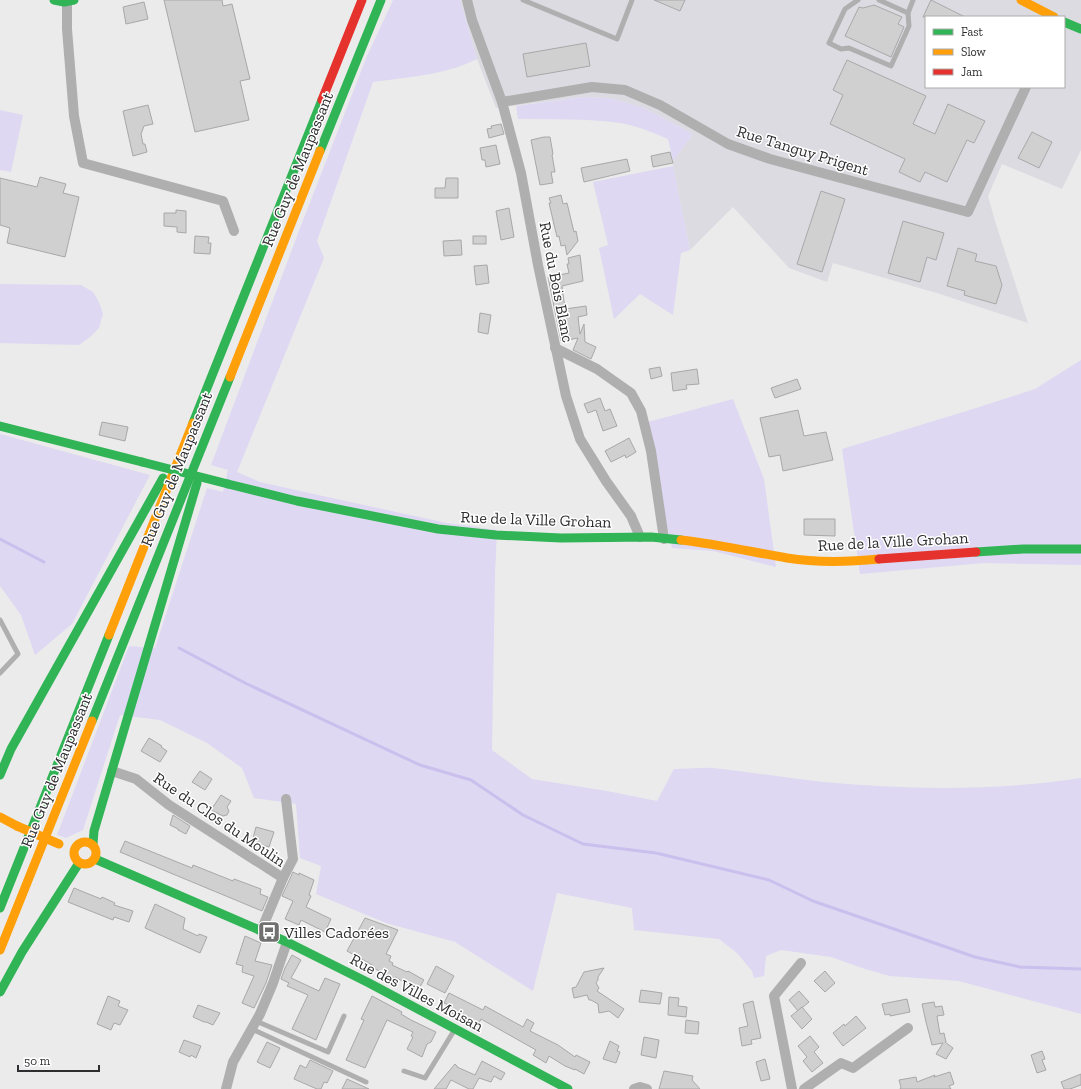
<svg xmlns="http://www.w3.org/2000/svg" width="1081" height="1089" font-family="'Zilla Slab',serif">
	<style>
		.built { fill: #dcdbe1; fill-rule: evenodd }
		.green { fill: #ded8f2 }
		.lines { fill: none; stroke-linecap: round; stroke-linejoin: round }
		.stream { stroke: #cbbfed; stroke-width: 3 }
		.building { fill: #d0d0d1; stroke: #a8a8a9 }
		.lane { stroke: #afafb0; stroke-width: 5 }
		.street { stroke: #afafb0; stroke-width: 10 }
		.fast { stroke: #30b455; stroke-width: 9 }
		.slow { stroke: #ff9f0a; stroke-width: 9 }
		.jam { stroke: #e5322d; stroke-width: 9 }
		.fast-bridge { stroke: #30b455; stroke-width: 9 }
		.slow-bridge { stroke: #ff9f0a; stroke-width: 9 }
		.labels { text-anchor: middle; stroke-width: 3; stroke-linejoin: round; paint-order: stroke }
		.street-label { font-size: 16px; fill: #2e2d2f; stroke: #fff }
		.poi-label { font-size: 16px; fill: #2e2d2f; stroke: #fff; text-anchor: start }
	</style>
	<rect width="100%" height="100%" fill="#ebebec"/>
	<path class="built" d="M 460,0 L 1081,0 L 1081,150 L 1062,189 L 1002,164 L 988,196 L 995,221 L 1028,323 L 940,294 L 833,263 L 827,282 L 789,268 L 733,207 L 690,250 L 673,166 L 673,161 L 693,134 L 644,108 L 610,98 L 583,97 L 496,108 L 477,59 ZM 926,17 L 1064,17 L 1064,87 L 926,87 Z"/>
	<g class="green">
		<path d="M 393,0 L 460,0 L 477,59 C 445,75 408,77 373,82 L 317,241 L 324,258 L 237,472 L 260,482 L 309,493 L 447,523 L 497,530 L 495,574 L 492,750 L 532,779 L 607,791 L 657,801 L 674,769 C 687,769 700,767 713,768 C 750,772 787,778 824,782 C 909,790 997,791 1081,778 L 1081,1014 L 959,981 L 890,976 L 865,969 L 831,957 L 781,950 L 766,956 L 764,976 L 754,978 L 752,971 L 737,953 L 719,939 L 634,930 L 632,908 L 557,893 L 533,991 L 455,942 L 386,923 L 316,894 L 321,866 L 300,858 L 296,804 L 254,798 L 242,768 L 207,743 L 160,720 L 120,715 L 83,830 L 66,838 L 57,835 L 129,646 L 155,648 L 207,488 L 223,492 L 228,470 L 211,465 L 300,228 L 367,56 Z"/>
		<path d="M 583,97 L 610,98 L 644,108 L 693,134 L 673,161 L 668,139 C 652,132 637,126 620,123 C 587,118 552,120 518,119 L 516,106 Z"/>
		<polygon points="0,110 23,115 11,172 0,170"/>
		<polygon points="673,166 690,250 681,253 673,315 640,294 614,319 599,248 608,245 593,182"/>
		<polygon points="0,284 81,285 93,292 99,302 103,314 99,328 90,337 79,345 0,343"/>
		<polygon points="1081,360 1081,565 984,563 860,574 842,449 973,409 1035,389"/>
		<polygon points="733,399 764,479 776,567 713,551 672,548 662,503 648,422"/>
		<polygon points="0,434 150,475 72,624 35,655 21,615 0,586"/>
	</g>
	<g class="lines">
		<g class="stream">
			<polyline points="0,539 44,562"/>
			<polyline points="179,648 247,684 420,765 471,780 523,815 583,844 656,853 769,880 813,901 975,957 1020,967 1081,969"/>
		</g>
	</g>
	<g class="building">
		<polygon points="164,0 222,0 223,6 232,4 250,79 240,81 249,120 195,132"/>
		<polygon points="654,0 685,0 680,11"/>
		<polygon points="931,0 965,17 923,17"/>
		<polygon points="144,2 148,19 126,24 123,7"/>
		<polygon points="874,5 902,17 898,24 904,27 891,57 845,36 859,7 863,8"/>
		<polygon points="586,43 590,66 527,77 523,54"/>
		<polygon points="847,60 926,96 913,124 935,134 948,104 985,121 974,143 967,140 947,182 925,172 920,182 899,172 905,159 830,124 843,95 833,90"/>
		<polygon points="148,105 153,124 144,126 141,134 143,144 145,144 147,152 133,156 123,111"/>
		<polygon points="501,124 504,134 489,138 487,129 492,128 491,126"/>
		<polygon points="1032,132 1052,142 1039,168 1018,158"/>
		<polygon points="544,137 550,137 553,154 552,155 555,172 551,172 553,183 540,185 531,140"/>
		<polygon points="496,145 500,164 486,167 485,160 482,160 480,148"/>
		<polygon points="670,152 673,163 653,167 651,156"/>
		<polygon points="627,159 630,171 584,182 581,168"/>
		<polygon points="40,177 66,184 63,193 79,197 65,257 7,243 10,228 0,225 0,178 37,187"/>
		<polygon points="446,178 458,178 458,198 435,198 435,188 445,188"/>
		<polygon points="821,191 845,199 822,272 797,264"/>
		<polygon points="561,195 563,204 567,203 574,232 576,231 578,241 567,255 565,245 561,246 559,236 557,237 549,203 551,203 549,198"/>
		<polygon points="509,208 514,237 501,240 496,211"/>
		<polygon points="176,210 186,211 186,233 177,232 177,227 164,226 164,213 176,213"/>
		<polygon points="903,221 944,233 936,260 927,257 920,282 888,273"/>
		<polygon points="195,236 209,237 208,243 211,243 210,254 194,253"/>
		<rect x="473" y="236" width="13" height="8"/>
		<polygon points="461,240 462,255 444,256 443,241"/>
		<polygon points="958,248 977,254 975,261 996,266 1002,285 996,304 964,295 965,291 947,286"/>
		<polygon points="580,255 583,281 562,286 565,309 586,306 587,315 578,317 580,334 584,324 585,342 596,347 591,359 573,350 578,338 563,341 563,340 561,341 548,277 569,273 567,264 569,264 568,258"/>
		<polygon points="487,265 489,283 476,285 474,266"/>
		<polygon points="480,313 491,315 488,334 478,332"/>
		<polygon points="660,367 662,376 651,379 649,369"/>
		<polygon points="697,369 699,384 686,385 687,389 673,391 671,373"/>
		<polygon points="797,379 801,389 775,398 771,388"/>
		<polygon points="600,398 605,411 610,409 617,426 603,431 596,410 588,413 584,404"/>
		<polygon points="798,410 804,436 826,432 833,460 783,471 780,455 769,457 760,418"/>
		<polygon points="102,422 128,427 125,441 99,435"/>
		<polygon points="629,438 636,452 626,458 625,455 611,462 605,451"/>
		<polygon points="804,519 835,519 835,536 804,535"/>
		<polygon points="149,738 162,746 161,747 167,751 160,762 141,751"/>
		<polygon points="200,771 212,779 205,790 192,782"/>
		<polygon points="221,795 231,801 227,807 229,811 227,815 223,816 211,810"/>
		<polygon points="173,815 190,826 186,834 178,830 178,829 170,825"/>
		<polygon points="256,827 274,832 269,847 252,842"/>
		<polygon points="125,841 192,868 193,865 233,881 234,879 261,889 260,894 268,897 262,911 120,852"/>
		<polygon points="293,872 299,875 299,873 314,880 309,895 311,896 306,907 331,919 325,932 301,920 299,925 285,919 293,901 282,896"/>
		<polygon points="74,888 101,899 102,897 115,903 114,905 133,911 129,922 114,917 113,920 68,902"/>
		<polygon points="155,904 185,918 183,929 198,936 199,934 207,937 200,953 145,928"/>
		<polygon points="365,918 398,930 386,954 391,956 389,961 393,963 392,965 407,972 408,971 424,980 418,990 395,977 394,978 373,968 374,966 347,951"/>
		<polygon points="245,936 261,943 255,961 272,965 266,983 254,1008 242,1003 254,976 242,972 243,966 236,964"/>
		<polygon points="292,955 301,960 291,978 319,991 325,978 340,984 316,1040 292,1029 308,995 287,986 289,983 281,979 285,968"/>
		<polygon points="436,966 454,976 445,993 427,984"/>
		<polygon points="604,968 598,977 598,980 596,983 599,988 597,991 624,1009 618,1018 609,1011 599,1013 598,1004 591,1000 589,1000 587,995 574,998 572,988 576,987 584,972"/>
		<polygon points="825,971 835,983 825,992 814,981"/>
		<polygon points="641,990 662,993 660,1004 639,1002"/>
		<polygon points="799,991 809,1002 798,1011 789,1000"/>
		<polygon points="449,993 483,1010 485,1006 523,1027 527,1019 534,1023 530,1031 558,1045 575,1057 576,1055 590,1062 584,1074 575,1069 575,1070 565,1066 549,1056 546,1063 533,1055 536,1050 481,1019 479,1023 465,1016 463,1019 446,1010 445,1008 447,1004 444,1003"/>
		<polygon points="108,996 120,1001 118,1006 128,1010 120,1025 114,1023 111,1030 97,1024"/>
		<polygon points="372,996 402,1012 401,1014 411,1020 436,1032 431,1042 427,1044 422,1057 407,1049 413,1037 411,1036 413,1032 387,1020 365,1068 346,1060 364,1020 361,1019"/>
		<polygon points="669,997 679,998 678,1006 687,1007 686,1017 668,1015"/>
		<polygon points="907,999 910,1012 890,1016 890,1014 885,1015 882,1004"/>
		<polygon points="753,1001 761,1038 751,1040 752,1044 742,1046 739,1028 748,1026 743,1004"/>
		<polygon points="934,1002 935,1007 942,1006 944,1015 937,1016 940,1034 944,1033 946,1042 945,1042 953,1048 946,1059 936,1054 943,1043 932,1045 926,1022 922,1004"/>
		<polygon points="198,1005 220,1013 213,1025 206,1022 204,1022 193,1017"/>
		<polygon points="802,1007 812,1019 802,1029 791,1016"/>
		<polygon points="856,1016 866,1028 843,1046 833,1033 844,1024 845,1026"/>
		<polygon points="686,1020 699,1022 698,1034 685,1033"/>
		<polygon points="810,1036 819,1047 814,1052 823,1063 812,1072 803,1061 807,1057 798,1046"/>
		<polygon points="644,1037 659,1040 656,1058 641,1055"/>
		<polygon points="184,1040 201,1046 196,1058 191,1055 190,1057 179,1052"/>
		<polygon points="610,1041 619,1046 617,1051 620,1052 616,1063 603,1059"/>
		<polygon points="267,1042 280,1048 270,1068 257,1062"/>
		<polygon points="1042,1051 1045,1059 1042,1060 1046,1070 1037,1073 1031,1055"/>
		<polygon points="765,1059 770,1079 761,1081 756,1062"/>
		<polygon points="310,1060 333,1071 327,1083 324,1082 321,1089 317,1089 294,1079 300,1065 306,1068"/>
		<polygon points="482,1061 505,1073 501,1080 494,1076 491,1082 479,1078 473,1089 469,1089 451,1080 446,1089 434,1089 455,1064 457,1066 457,1067 475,1075"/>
		<polygon points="664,1071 693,1076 692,1080 700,1089 659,1089"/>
		<polygon points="950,1072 954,1084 949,1086 951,1089 900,1089 901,1087 899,1080 916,1077 917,1082 935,1075 934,1077"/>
		<polygon points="1081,1074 1081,1085 1070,1089 1064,1089 1061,1082"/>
		<polygon points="347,1079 369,1089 342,1089"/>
	</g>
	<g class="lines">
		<g class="lane">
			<polyline points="523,0 617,39 632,0"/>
			<polyline points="858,0 845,9 829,43 841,49 849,48 891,66 909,26 908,13 913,0"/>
			<polyline points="879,0 908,13"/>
			<polyline points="0,620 18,654 0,673"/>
			<polyline points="256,1021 328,1052 344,1016"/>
			<polyline points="252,1029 366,1082"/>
			<polyline points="404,1071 425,1078 455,1029"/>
		</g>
		<g class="street">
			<polyline points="467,0 472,20 502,102 521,173 538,265 566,396 580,439 606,481 631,516 640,537"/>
			<polyline points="67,3 67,29 74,116 83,163 223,201 234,231"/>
			<polyline points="502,102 592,87 625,90 660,105 728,144 770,159 968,212 1026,87"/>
			<polyline points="555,348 597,369 631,393 641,411 651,451 664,539"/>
			<polyline points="112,771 136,779 169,805 283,878"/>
			<polyline points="261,931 283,878 293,859 286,799"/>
			<polyline points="226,1089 233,1062 260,1014 273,983 287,942"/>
			<polyline points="634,1089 640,1087 647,1089"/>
			<polyline points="792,1089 774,996 801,963"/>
			<polyline points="804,1089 841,1063 853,1068 908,1028"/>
		</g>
		<g class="fast">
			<polyline points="54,0 64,2 74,0"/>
			<polyline points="1064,22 1081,29"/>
			<polyline points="320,151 381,0"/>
			<polyline points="193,423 322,100"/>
			<polyline points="0,426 142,462"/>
			<polyline points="228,484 297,501 438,529 496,535 561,538 651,537 681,540"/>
			<polyline points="976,552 1023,549 1081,549"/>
			<polyline points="92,721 230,377"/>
			<polyline points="0,775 11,749 163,478"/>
			<polyline points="93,844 94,831 197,483"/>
			<polyline points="95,859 287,942 369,983 568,1089"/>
			<polyline points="0,908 109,635"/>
			<polyline points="0,992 22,952 79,863"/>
		</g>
		<g class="slow">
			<polyline points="1021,0 1054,17"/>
			<polyline points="230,377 320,151"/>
			<path d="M 681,540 C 717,544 752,552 787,558 C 818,563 849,562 879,559"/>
			<polyline points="109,635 193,423"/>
			<polyline points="0,817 17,826"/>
			<circle cx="85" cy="853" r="11"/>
			<polyline points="0,950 92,721"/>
		</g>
		<g class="jam">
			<polyline points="322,100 362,0"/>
			<polyline points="879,559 976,552"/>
		</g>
		<polyline class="fast-bridge" points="142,462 228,484"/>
		<polyline class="slow-bridge" points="17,826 59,844"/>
	</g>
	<defs>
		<g id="bus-square" transform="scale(1.15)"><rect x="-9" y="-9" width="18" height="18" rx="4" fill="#707071" stroke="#fff"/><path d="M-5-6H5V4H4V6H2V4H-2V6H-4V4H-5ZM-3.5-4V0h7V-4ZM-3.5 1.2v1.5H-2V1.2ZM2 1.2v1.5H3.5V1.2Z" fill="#fff"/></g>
	</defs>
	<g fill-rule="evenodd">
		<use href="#bus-square" x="269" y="932"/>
	</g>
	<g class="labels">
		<g class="street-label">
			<text transform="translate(803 150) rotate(17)" y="6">Rue Tanguy Prigent</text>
			<text transform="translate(297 169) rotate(-68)" y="6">Rue Guy de Maupassant</text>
			<text transform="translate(557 282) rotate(79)" y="6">Rue du Bois Blanc</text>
			<text transform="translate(176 469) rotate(-68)" y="6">Rue Guy de Maupassant</text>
			<text transform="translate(536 519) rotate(2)" y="6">Rue de la Ville Grohan</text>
			<text transform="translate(893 541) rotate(-3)" y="6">Rue de la Ville Grohan</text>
			<text transform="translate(56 770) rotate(-68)" y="6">Rue Guy de Maupassant</text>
			<text transform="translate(220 819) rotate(34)" y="6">Rue du Clos du Moulin</text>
			<text transform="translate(417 992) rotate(28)" y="6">Rue des Villes Moisan</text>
		</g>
		<g class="poi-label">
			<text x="284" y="938">Villes Cadorées</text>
		</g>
	</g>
	<rect x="925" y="16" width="140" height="72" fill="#ffffff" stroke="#ababac"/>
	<rect x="933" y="29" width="20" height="6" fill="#30b455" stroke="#ababac"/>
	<text x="961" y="36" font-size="12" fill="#2e2d2f">Fast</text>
	<rect x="933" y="49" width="20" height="6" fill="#ff9f0a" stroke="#ababac"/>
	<text x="961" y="56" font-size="12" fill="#2e2d2f">Slow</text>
	<rect x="933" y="69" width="20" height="6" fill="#e5322d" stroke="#ababac"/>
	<text x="961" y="76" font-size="12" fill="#2e2d2f">Jam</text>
	<path d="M18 1065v6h81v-6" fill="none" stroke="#2e2d2f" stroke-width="2"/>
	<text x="24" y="1065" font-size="12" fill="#2e2d2f" stroke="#ffffff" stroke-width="3" paint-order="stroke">50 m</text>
</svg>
